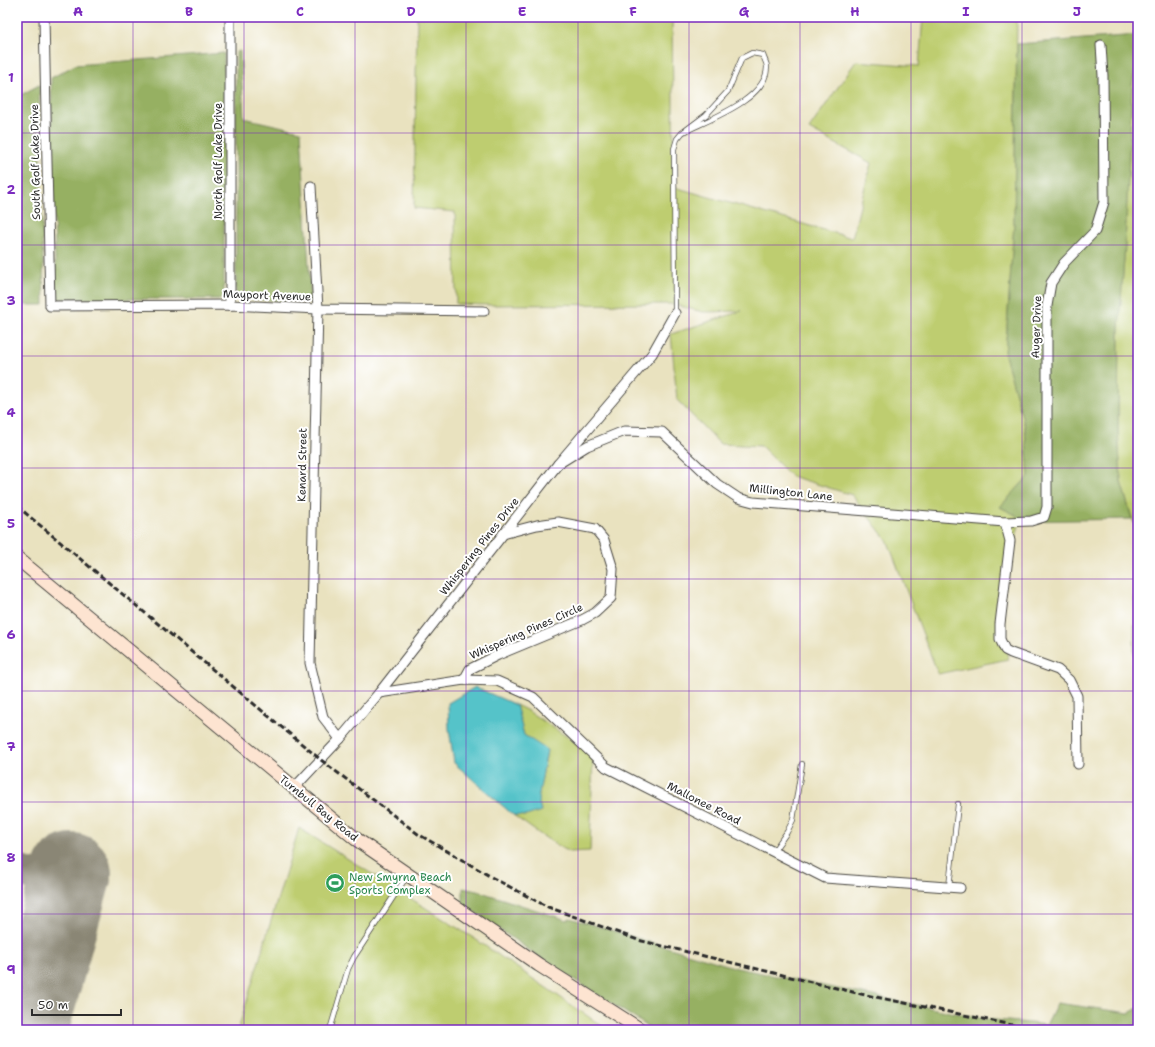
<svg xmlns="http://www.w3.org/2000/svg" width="1155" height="1047" font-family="'Shantell Sans',sans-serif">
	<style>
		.green { fill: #becd6f; stroke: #747c4d }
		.forest { fill: #96b062; stroke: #606e46 }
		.water { fill: #55c3c9; stroke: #40777a }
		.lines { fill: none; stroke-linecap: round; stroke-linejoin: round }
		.taxiway { stroke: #8a8675; stroke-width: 32 }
		.runway { stroke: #8a8675; stroke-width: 80 }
		.lane-casing { stroke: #484641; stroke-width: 6 }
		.street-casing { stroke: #484641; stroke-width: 11 }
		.secondary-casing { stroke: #484641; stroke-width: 15 }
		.lane { stroke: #fff; stroke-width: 4.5 }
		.street { stroke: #fff; stroke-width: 9 }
		.secondary { stroke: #fde4d1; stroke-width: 13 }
		.rail { stroke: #2b2b2b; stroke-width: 3; stroke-dasharray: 6 3; stroke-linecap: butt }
		.grid { fill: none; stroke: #7b2cbf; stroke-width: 1; stroke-opacity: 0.55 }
		.labels { text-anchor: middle; stroke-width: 4; stroke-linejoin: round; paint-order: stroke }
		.street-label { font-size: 11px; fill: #2b2b2b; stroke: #fff }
		.leisure-label { font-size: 11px; fill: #27864d; stroke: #fff; text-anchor: start }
		.neatline { fill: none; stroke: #7b2cbf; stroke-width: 1.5 }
		.grid-label { font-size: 13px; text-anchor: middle; font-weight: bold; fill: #7b2cbf }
	</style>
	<rect width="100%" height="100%" fill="#fff"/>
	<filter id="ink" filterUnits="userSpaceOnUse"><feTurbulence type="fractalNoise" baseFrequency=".025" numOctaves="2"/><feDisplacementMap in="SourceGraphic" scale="8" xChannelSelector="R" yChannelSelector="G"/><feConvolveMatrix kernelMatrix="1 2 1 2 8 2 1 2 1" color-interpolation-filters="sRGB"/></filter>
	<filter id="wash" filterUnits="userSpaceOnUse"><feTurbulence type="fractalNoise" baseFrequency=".012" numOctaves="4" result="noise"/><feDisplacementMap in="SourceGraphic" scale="16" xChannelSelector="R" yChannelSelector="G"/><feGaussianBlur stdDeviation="0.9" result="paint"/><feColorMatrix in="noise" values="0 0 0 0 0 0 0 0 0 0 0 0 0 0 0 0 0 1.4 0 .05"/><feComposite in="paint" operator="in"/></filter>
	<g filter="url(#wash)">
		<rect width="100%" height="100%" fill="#e9e2bf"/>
		<g class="green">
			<polygon points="417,17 672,17 674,187 852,238 871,163 809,129 856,61 919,66 923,17 1017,17 1014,224 1005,355 1025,427 1029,476 1000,507 1016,515 1020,521 1000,604 1008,659 938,674 888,542 852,495 791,476 761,446 720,444 677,400 671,334 742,311 703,312 672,304 490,305 456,304 455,212 414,208"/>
			<polygon points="1138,59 1138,661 1134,653 1135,527 1121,482 1118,429 1119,328 1125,245 1132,84"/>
			<polygon points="516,705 528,711 593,754 590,851 569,852 541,835 513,815 526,816 541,811 538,799 547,751 524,735"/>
			<polygon points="299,828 475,939 608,1030 238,1030"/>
		</g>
		<g class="forest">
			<polygon points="1138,35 1138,59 1132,84 1125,245 1119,328 1118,429 1121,482 1132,519 1020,521 1016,515 1000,507 1029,476 1025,427 1005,355 1014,224 1017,44"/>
			<polygon points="240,51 244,118 301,131 311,302 236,299 236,52"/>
			<polygon points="224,53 224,299 56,299 51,78 75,65"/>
			<polygon points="39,85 44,305 17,305 17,97"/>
			<polygon points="463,888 481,892 567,920 570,918 737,968 984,1019 1031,1023 1046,1025 1057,1003 1129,1013 1138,1008 1138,1030 653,1030 542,959 463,904"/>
		</g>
		<polygon class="water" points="475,687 516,705 524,735 547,750 538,799 541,811 526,816 513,815 454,763 449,729 448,703"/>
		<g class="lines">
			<polyline class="taxiway" points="17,871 69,884"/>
			<polyline class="runway" points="28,1030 72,873"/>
		</g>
	</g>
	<g filter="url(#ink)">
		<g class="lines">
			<g class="lane-casing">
				<g id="lane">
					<path d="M 675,313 L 674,149 L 677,139 L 682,133 L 706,115 L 728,91 L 742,58 L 752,53 L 763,55 C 764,59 767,63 767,67 C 767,99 710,119 686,131"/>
					<polyline points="773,852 787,832 793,820 802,764"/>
					<polyline points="949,887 958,804"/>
					<polyline points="330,1030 348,969 354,957 407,876"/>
				</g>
			</g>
			<g class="street-casing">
				<g id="street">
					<polyline points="44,17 50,306 230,305 318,309 484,311"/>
					<polyline points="311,186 318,309 310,663 323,717 340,739"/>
					<polyline points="230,305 230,17"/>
					<polyline points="558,464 587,446 624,431 662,432 717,484 738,498 753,502 1005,522 1031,521 1044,517 1047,507 1047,306 1051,283 1064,263 1095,231 1104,202 1103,76 1101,45"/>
					<polyline points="1005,522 1010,541 1000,624 1000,639 1005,650 1011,653 1058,670 1069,680 1077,696 1078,764"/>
					<polyline points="464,680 470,669 498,655 582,620 595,613 611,598 613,569 604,540 595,529 558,522 537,525 503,534"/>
					<polyline points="379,693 464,680 497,681 533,697 606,767 825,878 960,888"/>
					<polyline points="294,788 340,739 379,693 558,464 652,354 675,313"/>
				</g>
			</g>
			<g class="secondary-casing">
				<polyline id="secondary" points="17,558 356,839 539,965 641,1030"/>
			</g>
			<use href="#lane" class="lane"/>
			<use href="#street" class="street"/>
			<use href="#secondary" class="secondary"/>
			<polyline class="rail" points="17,506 321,760 418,834 493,878 548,907 638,940 861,994 1037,1030"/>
		</g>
	</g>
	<path class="grid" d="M 133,17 L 133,1030M 244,17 L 244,1030M 355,17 L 355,1030M 466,17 L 466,1030M 578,17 L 578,1030M 689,17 L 689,1030M 800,17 L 800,1030M 911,17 L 911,1030M 1022,17 L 1022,1030M 17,133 L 1138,133M 17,245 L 1138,245M 17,356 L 1138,356M 17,468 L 1138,468M 17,579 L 1138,579M 17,691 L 1138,691M 17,802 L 1138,802M 17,914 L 1138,914"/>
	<defs>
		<g id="stadium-disc" transform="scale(1)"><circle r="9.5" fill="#2e9e5b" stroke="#fff"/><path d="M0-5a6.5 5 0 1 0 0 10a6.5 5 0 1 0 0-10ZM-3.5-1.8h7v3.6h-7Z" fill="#fff"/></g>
	</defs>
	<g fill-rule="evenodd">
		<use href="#stadium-disc" x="335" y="883"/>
	</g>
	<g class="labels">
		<g class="street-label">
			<text transform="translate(218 161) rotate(-90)" y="4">North Golf Lake Drive</text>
			<text transform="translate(35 162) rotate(-91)" y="4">South Golf Lake Drive</text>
			<text transform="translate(267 295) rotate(2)" y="4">Mayport Avenue</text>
			<text transform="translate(1036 327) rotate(-88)" y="4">Auger Drive</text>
			<text transform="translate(302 465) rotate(-89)" y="4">Kenard Street</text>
			<text transform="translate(791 492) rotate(6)" y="4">Millington Lane</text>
			<text transform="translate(479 546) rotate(-52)" y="4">Whispering Pines Drive</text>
			<text transform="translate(526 631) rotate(-24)" y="4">Whispering Pines Circle</text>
			<text transform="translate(704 803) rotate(27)" y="4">Mallonee Road</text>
			<text transform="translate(319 808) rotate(39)" y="4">Turnbull Bay Road</text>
		</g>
		<g class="leisure-label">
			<text x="349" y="881">New Smyrna Beach<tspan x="349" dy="13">Sports Complex</tspan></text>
		</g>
	</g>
	<rect width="1155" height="1047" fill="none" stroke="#fff" stroke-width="44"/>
	<path d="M32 1009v6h89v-6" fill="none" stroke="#2b2b2b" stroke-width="2"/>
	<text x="38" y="1009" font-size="12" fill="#2b2b2b" stroke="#ffffff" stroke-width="3" paint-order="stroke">50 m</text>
	<rect x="22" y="22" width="1111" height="1003" class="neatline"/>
	<g class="grid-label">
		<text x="78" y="16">A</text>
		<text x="189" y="16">B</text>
		<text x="300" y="16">C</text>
		<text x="411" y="16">D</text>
		<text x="522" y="16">E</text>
		<text x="633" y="16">F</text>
		<text x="744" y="16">G</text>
		<text x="855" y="16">H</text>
		<text x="966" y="16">I</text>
		<text x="1077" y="16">J</text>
		<text x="11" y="82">1</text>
		<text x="11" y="194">2</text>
		<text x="11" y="305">3</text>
		<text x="11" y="417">4</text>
		<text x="11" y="528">5</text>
		<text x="11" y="639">6</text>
		<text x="11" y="751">7</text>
		<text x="11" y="862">8</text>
		<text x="11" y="974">9</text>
	</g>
</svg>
